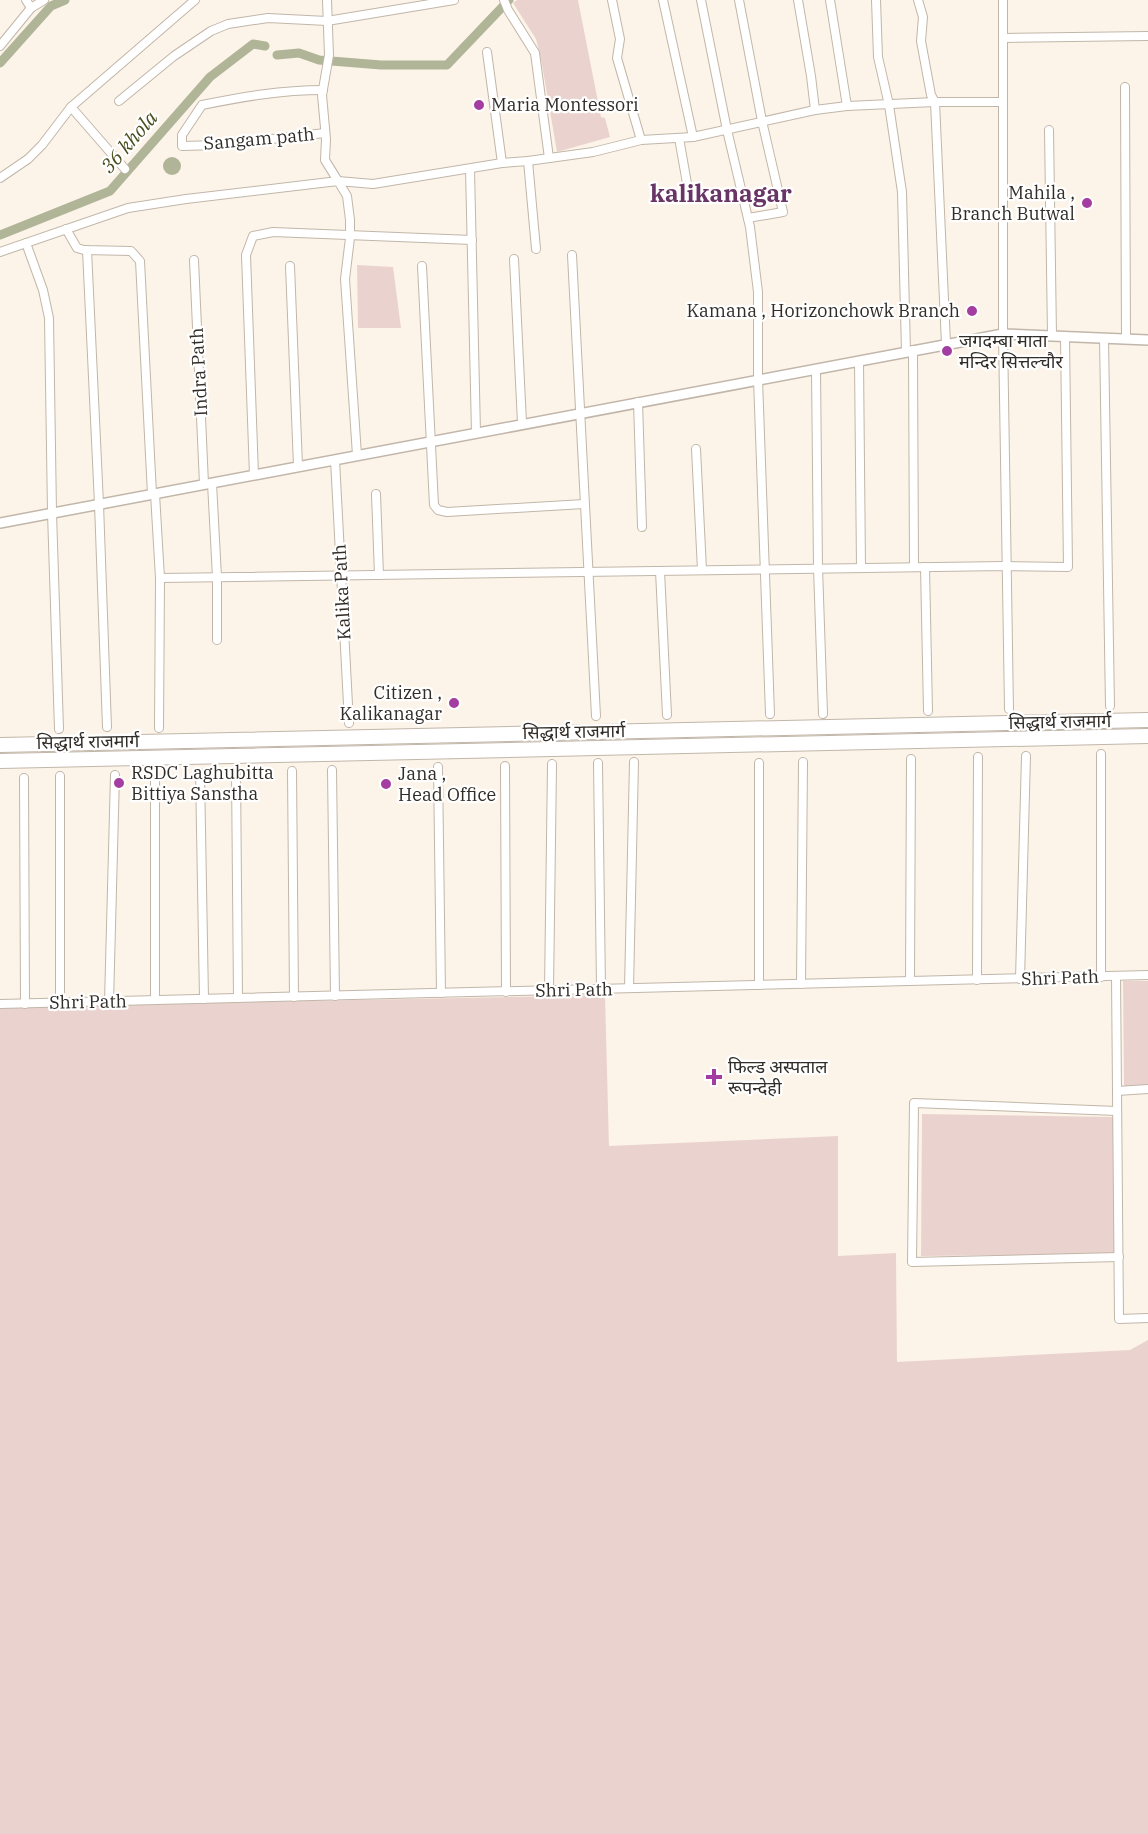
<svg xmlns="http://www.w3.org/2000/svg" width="1148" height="1834" font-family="'IBM Plex Serif','Noto Sans Devanagari',serif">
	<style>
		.green { fill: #ead3ce }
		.water { fill: #b0b598 }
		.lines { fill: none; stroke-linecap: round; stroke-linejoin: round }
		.canal { stroke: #b0b598; stroke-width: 9 }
		.minor-casing { stroke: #c1b6a9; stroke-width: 10 }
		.tertiary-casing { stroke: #c1b6a9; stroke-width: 12 }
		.trunk-casing { stroke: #c1b6a9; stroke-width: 16 }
		.minor { stroke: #fff; stroke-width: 8 }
		.tertiary { stroke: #fff; stroke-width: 9 }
		.trunk { stroke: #fff; stroke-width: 14 }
		.poi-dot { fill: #a33da1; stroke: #fff; stroke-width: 2 }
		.labels { text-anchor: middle; stroke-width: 4.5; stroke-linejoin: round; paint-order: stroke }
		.poi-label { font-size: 18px; fill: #312c27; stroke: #fff; text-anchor: start }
		.street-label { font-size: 18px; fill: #312c27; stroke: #fff }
		.water-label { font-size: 20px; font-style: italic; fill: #4a4f1e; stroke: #fff }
		.district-label { font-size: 24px; font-weight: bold; fill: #683566; stroke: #fff }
	</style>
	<rect width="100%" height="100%" fill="#fdf4e9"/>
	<g class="green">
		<polygon points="517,0 578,0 601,117 605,118 610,137 557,152 541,59 536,39 513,3"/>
		<polygon points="357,265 393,267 401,328 358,328"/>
		<polygon points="1123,981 1148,981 1148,1085 1124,1087"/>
		<polygon points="605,995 609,1146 838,1136 838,1256 896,1253 897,1362 1130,1350 1148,1340 1148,1834 0,1834 0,1007"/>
		<polygon points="922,1114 1113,1117 1115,1254 921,1256"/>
	</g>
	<circle class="water" cx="172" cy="166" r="9"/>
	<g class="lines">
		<g class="canal">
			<polyline points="277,55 299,53 319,60 381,65 447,65 509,0"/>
			<polyline points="0,63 51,6 65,0"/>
			<polyline points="0,235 110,191 210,77 253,44 265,46"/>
		</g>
		<g class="minor-casing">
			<g id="minor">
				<polyline points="26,0 31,8"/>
				<polyline points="327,0 329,55 322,95 326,139 325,160 338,181 373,184 502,163 528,161 593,152 641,140 693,137 815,110 847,106 935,102 1003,102"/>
				<polyline points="504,0 508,10 535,53 549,158"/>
				<polyline points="612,0 620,39 617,58 641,140"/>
				<polyline points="663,0 693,137"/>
				<polyline points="701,0 727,130 750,227 758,292 758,379 770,714"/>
				<polyline points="739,0 762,121 783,212 748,218"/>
				<polyline points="798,0 811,76 815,110"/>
				<polyline points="830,0 847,106"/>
				<polyline points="876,0 878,57 889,105 902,192 906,352"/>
				<polyline points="918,0 923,17 921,41 931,95 935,102"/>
				<polyline points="1003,0 1003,334 1009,709"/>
				<polyline points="1003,38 1148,36"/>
				<polyline points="0,46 31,8 44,0"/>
				<polyline points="487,52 502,163"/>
				<polyline points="1125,87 1126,339"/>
				<path d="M 323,90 C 281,90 242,97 202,105 L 182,135 L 182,146 L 219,145 L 325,133"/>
				<polyline points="119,101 174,56 211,31 228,24 268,18 327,21 454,0"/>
				<polyline points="935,102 946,344"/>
				<polyline points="71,107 125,169"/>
				<polyline points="1049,130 1052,336"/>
				<polyline points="679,138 688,189"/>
				<polyline points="528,161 536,249"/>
				<polyline points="470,169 476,433"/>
				<polyline points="0,178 28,159 42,145 71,107 195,0"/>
				<polyline points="66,229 77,248 84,250 131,251 140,261 152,494"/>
				<polyline points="26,243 43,290 49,318 52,513 59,729"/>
				<polyline points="87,250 99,504 107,727"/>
				<polyline points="0,252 128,208 186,199 338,181 347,196 350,220 350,238 345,279 357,455"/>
				<polyline points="572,255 596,716"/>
				<polyline points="514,259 522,423"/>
				<polyline points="194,260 204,484"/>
				<polyline points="290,266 298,466"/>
				<polyline points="422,266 434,505 438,510 447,512 584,504"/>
				<polyline points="1104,338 1110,706"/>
				<polyline points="913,350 914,567"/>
				<polyline points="859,361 861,568"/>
				<polyline points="816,369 818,568 823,714"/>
				<polyline points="638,402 642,527"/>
				<polyline points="696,449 702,570"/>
				<polyline points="335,460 349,723"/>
				<polyline points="254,475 246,255 253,236 273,232 472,240"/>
				<polyline points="212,483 217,577 217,640"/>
				<polyline points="155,494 160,578 1005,566 1068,567 1065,337"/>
				<polyline points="376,494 379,575"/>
				<polyline points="925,567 928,711"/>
				<polyline points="660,571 667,715"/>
				<polyline points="159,728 160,578"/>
				<polyline points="598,763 601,989"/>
				<polyline points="505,766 506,992"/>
				<polyline points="438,767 441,993"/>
				<polyline points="332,770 335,996"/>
				<polyline points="292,771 294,997"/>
				<polyline points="236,772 238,998"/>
				<polyline points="200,773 204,999"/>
				<polyline points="155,774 155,1000"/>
				<polyline points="24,778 25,1004"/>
				<polyline points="1116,976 1119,1319 1148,1318"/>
				<polyline points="1101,977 1101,754"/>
				<polyline points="1020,979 1026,756"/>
				<polyline points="977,980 978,757"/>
				<polyline points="910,981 911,759"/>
				<polyline points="801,984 803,762"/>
				<polyline points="759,985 759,763"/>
				<polyline points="629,988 634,762"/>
				<polyline points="549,990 552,764"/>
				<polyline points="60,1002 60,776"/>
				<polyline points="109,1002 115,775"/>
				<polyline points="0,1004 1148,975"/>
				<polyline points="1117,1091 1148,1089"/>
				<polyline points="1117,1111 914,1103 912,1262 1119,1257"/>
			</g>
		</g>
		<g class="tertiary-casing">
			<polyline id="tertiary" points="0,523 1003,334 1148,340"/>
		</g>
		<g class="trunk-casing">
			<g id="trunk">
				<polyline points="0,745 1148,720"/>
				<polyline points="0,761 1148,736"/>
			</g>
		</g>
		<use href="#minor" class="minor"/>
		<use href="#tertiary" class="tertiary"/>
		<use href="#trunk" class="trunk"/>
	</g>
	<g class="poi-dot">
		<circle cx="479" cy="105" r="6"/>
		<circle cx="1087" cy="203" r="6"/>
		<circle cx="972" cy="311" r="6"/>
		<circle cx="947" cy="351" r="6"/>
		<circle cx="454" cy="703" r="6"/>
		<circle cx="119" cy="783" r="6"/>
		<circle cx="386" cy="784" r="6"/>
		<path d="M711 1068h6v6h6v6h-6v6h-6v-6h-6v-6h6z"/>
	</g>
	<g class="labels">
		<g class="poi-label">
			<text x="491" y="111">Maria Montessori</text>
			<text x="1075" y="199" text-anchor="end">Mahila ,<tspan x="1075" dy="21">Branch Butwal</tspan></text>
			<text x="960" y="317" text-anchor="end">Kamana , Horizonchowk Branch</text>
			<text x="959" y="347">जगदम्बा माता<tspan x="959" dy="21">मन्दिर सित्तल्चौर</tspan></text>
			<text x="442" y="699" text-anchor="end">Citizen ,<tspan x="442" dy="21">Kalikanagar</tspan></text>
			<text x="131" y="779">RSDC Laghubitta<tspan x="131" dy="21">Bittiya Sanstha</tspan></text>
			<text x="398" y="780">Jana ,<tspan x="398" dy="21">Head Office</tspan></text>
			<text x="728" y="1073">फिल्ड अस्पताल<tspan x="728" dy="21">रूपन्देही</tspan></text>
		</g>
		<g class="street-label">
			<text transform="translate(259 139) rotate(-5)" y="6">Sangam path</text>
			<text transform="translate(199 372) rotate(-93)" y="6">Indra Path</text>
			<text transform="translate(342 592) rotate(-93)" y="6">Kalika Path</text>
			<text transform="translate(1060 722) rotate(-1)" y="6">सिद्धार्थ राजमार्ग</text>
			<text transform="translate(574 732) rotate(-1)" y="6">सिद्धार्थ राजमार्ग</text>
			<text transform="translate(88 742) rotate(-1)" y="6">सिद्धार्थ राजमार्ग</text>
			<text transform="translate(1060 978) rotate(-2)" y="6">Shri Path</text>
			<text transform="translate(574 990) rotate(-1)" y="6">Shri Path</text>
			<text transform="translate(88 1002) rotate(-1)" y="6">Shri Path</text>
		</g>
		<g class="water-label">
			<text transform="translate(129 142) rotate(-49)" y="7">36 khola</text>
		</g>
		<g class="district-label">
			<text x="721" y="202">kalikanagar</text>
		</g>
	</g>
</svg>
